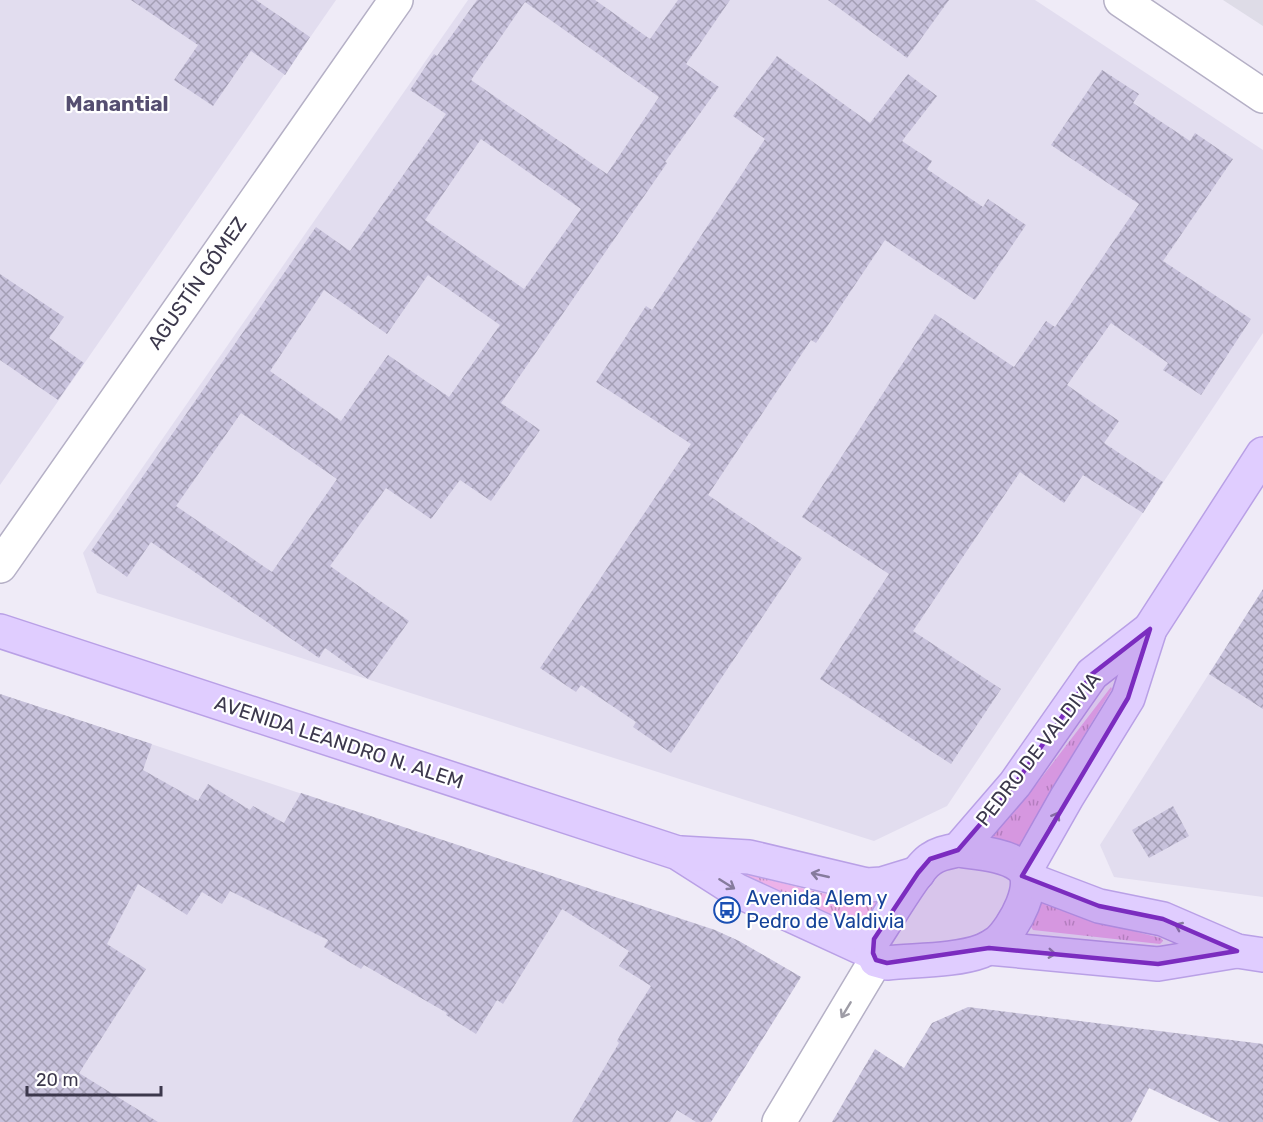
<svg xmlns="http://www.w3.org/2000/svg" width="1263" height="1122" font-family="Rubik,sans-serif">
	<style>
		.residential { fill: #e2ddef }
		.industrial { fill: #dedce7 }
		.grass { fill: url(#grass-tufts) }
		.building { fill: url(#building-cross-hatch); fill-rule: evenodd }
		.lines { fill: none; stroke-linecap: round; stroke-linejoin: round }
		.street-casing { stroke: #b5b0c6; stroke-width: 36 }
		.secondary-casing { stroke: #b9a0e6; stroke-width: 36 }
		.street { stroke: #fff; stroke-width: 33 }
		.secondary { stroke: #e0cdff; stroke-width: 33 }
		.oneway { stroke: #867b9d }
		.oneway2 { stroke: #9e9ca6 }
		.marked { fill: #7b2cbf; fill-opacity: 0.2; stroke: #7b2cbf; stroke-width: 4.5; stroke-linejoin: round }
		.labels { text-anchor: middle; stroke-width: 4.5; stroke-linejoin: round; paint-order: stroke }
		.street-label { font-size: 20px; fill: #3c384c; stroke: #fff }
		.transit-label { font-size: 20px; fill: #164399; stroke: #fff; text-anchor: start }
		.neighbourhood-label { font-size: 21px; font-weight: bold; fill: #554e70; stroke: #fff }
	</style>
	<defs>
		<pattern id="grass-tufts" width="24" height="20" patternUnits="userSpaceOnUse" patternTransform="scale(1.5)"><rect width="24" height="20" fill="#edb2e9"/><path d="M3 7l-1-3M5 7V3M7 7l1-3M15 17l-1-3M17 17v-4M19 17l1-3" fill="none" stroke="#c192bf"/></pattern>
		<pattern id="building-cross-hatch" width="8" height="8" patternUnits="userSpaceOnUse" patternTransform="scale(1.5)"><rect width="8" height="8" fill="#c8c2dc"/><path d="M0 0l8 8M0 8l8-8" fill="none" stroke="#a49fb5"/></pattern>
	</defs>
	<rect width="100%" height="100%" fill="#efebf7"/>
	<g class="residential">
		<polygon points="0,0 336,0 0,485"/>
		<polygon points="468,0 1035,0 1263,150 1263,333 947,806 874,841 97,593 83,553"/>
		<polygon points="1263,589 1263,897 1114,877 1100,845"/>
		<polygon points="0,694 716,931 739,941 801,977 711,1122 0,1122"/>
	</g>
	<polygon class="industrial" points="1223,0 1263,0 1263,26"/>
	<g class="grass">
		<polygon points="1111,687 1112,689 1054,785 1019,848 990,838 1029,794"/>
		<polygon points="743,873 821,893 881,901 863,931 743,875"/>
		<polygon points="1041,902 1105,924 1161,938 1163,941 1160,944 1033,930 1030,925"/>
	</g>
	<g class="building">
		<polygon points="131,0 256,0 310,37 285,75 251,51 213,106 174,80 198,45"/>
		<path d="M 477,0 L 595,0 L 650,39 L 678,0 L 730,0 L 686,64 L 719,87 L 665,162 L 667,163 L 501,403 L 540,430 L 491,501 L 460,480 L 431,519 L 386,488 L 330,566 L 409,621 L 368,679 L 325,648 L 319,658 L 151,542 L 127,577 L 91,551 L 316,227 L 350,251 L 446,114 L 410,90 L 434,54 L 437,56 ZM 525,2 L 659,97 L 607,174 L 471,80 ZM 481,139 L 581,209 L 524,289 L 425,220 ZM 428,275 L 500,325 L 449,397 L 388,355 L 341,421 L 270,371 L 324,290 L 387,334 ZM 241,413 L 337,479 L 272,572 L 176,506 Z"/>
		<polygon points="828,0 949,0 907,58"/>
		<polygon points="777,56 870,123 908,74 937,96 902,141 932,161 927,169 983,207 988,199 1026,225 975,300 885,240 816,343 811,340 708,495 802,558 671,753 633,727 636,722 581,685 576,692 540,668 691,444 596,382 646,306 652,310 765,139 733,116"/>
		<polygon points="1102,70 1139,94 1133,103 1190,141 1195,133 1233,159 1163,261 1251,319 1201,395 1163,370 1168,363 1111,323 1067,385 1119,421 1104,443 1163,482 1143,513 1083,475 1064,503 1020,472 913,631 1001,689 951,764 820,679 889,574 802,517 935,314 1014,367 1046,321 1055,327 1139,204 1051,145"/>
		<polygon points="0,274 64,317 49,338 84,363 58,400 0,360"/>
		<polygon points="1263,589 1263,709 1209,674"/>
		<polygon points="0,694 152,744 143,770 198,801 208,784 250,810 253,806 284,823 301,793 715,930 739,941 801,977 711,1122 696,1122 677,1110 670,1122 572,1122 619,1043 617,1041 625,1027 651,986 619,966 629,951 562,909 503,1004 497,1000 476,1034 446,1015 447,1013 364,965 361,969 324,947 328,940 230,891 222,904 202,892 187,915 138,884 107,944 146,969 79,1073 158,1122 0,1122"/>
		<polygon points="1173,806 1189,836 1149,858 1132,830"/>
		<polygon points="968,1007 1263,1044 1263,1122 1220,1122 1149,1088 1131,1122 832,1122 875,1049 904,1068 932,1023"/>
	</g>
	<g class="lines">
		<g class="street-casing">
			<g id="street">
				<polyline points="1121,0 1263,96"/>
				<polyline points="0,566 396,0"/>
				<polyline points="779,1122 876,960"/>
			</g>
		</g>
		<g class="secondary-casing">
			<g id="secondary">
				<polyline points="0,631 678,853 736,890 873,953"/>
				<path d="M 958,850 C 977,853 1004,854 1020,866 C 1041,881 1013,929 998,942 C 994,945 987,949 982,951 C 955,961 916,960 887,963 L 876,960 L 871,947 L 874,939 C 886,922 916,868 931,859 C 939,853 949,852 958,850 Z"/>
				<polyline points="958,850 1015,784 1092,674 1150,629"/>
				<polyline points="681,853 749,857 867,885 882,884 918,873"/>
				<polyline points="1025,871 1067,797 1128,698 1150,629 1263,454"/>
				<polyline points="1028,879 1099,906 1163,919 1237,951 1263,955"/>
				<polyline points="989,948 1158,964 1237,951"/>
			</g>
		</g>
		<use href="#street" class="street"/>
		<use href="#secondary" class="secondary"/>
	</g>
	<defs><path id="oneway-shaft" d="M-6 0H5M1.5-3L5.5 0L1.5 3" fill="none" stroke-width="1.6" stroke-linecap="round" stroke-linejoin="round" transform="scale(1.5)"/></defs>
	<g class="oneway">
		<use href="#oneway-shaft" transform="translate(1054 820) rotate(-60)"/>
		<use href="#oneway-shaft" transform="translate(820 875) rotate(-167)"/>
		<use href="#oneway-shaft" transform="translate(727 884) rotate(32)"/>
		<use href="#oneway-shaft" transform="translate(1183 928) rotate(-156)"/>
		<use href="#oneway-shaft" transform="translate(1047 953) rotate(6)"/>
	</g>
	<use class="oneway2" href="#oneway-shaft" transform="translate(846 1010) rotate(121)"/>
	<path class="marked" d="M 1150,629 L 1128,698 L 1022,876 L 1099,906 L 1163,919 L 1237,951 L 1158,964 L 989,948 L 887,963 L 876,960 L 873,953 L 874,939 L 918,873 L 930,859 L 958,850 L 1015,784 L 1092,674 Z"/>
	<defs>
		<g id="bus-ring" transform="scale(1.35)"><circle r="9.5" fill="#fff" stroke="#1a4fb4" stroke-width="1.5"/><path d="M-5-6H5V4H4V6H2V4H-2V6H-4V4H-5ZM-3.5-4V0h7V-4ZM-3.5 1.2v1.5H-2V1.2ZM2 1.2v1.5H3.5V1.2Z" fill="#1a4fb4"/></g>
	</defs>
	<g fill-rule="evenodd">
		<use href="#bus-ring" x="727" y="910"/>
	</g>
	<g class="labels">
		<g class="street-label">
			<text transform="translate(197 283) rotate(-55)" y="7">AGUSTÍN GÓMEZ</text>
			<text transform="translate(339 742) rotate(18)" y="7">AVENIDA LEANDRO N. ALEM</text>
			<text transform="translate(1038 749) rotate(-52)" y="7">PEDRO DE VALDIVIA</text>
		</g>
		<g class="transit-label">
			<text x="746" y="905">Avenida Alem y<tspan x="746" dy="23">Pedro de Valdivia</tspan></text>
		</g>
		<g class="neighbourhood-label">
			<text x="117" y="111">Manantial</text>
		</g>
	</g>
	<path d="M27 1086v9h134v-9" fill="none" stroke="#3c384c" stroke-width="3"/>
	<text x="36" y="1086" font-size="18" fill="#3c384c" stroke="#ffffff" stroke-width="4.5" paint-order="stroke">20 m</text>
</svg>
